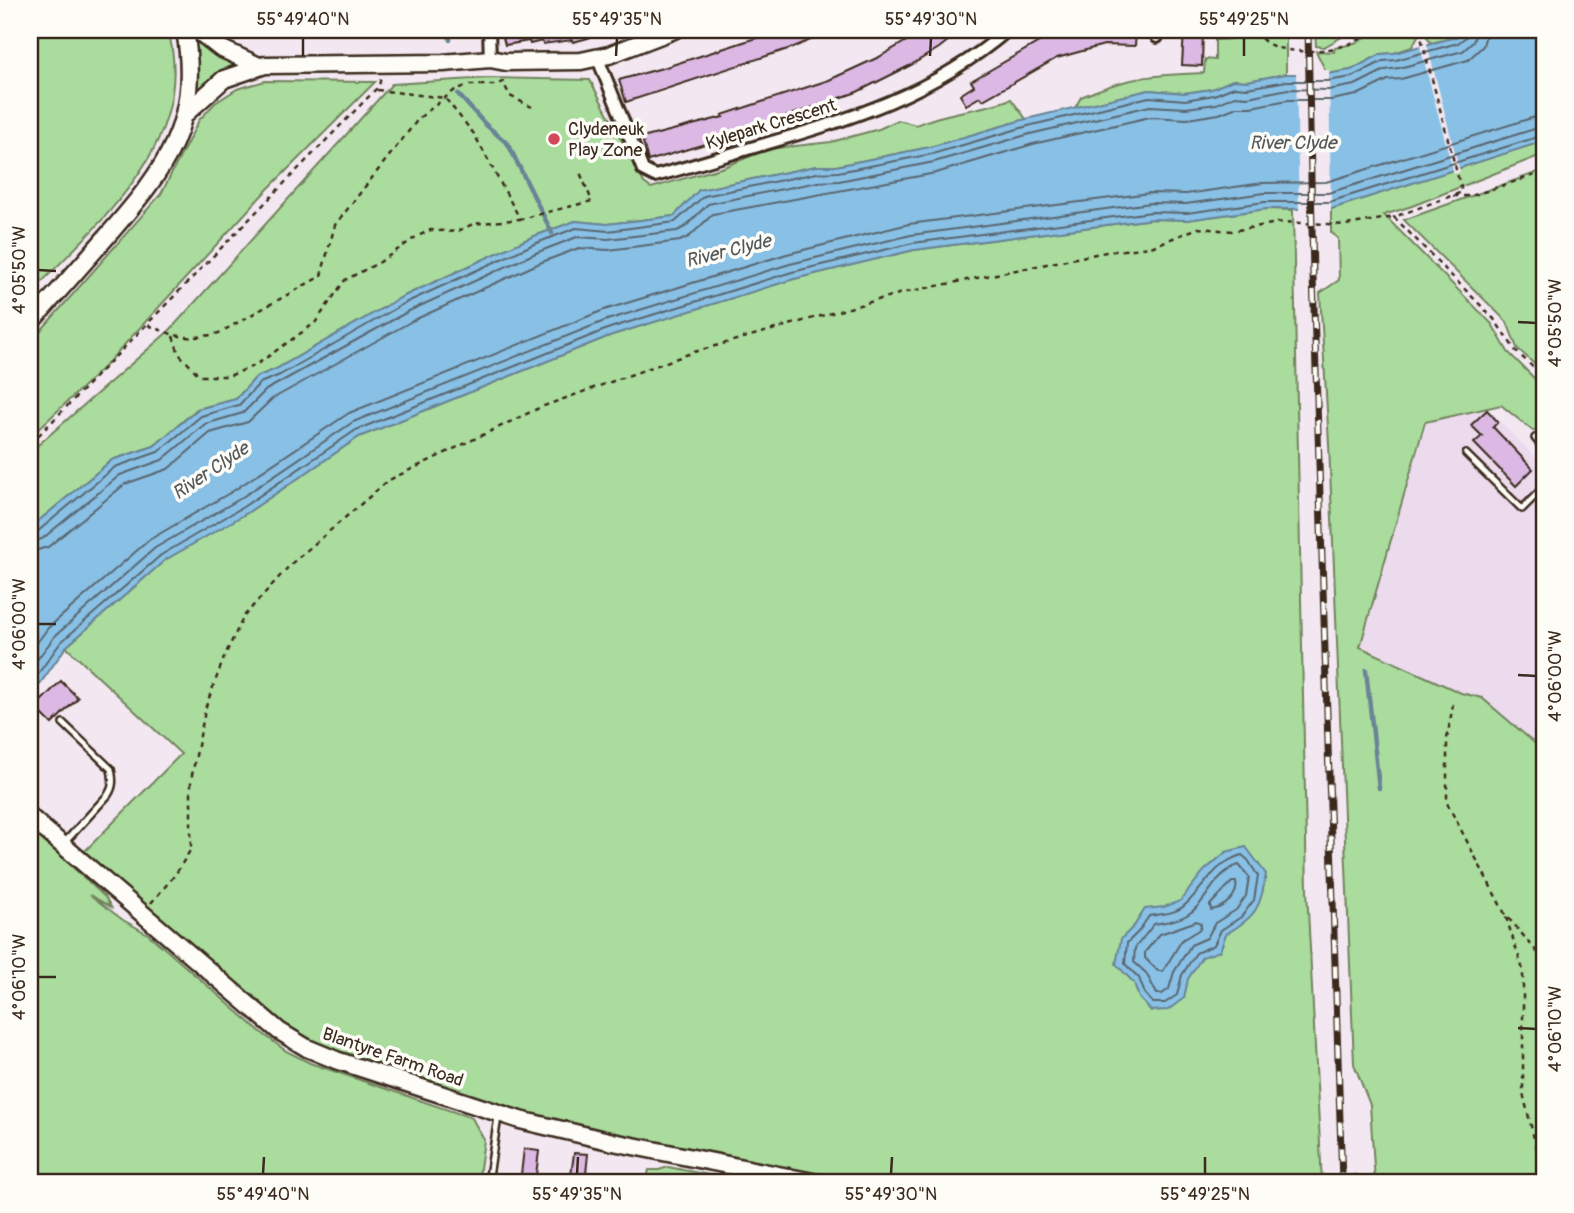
<svg xmlns="http://www.w3.org/2000/svg" width="1574" height="1213" font-family="Pangolin,sans-serif">
	<style>
		.built { fill: #ecdaed }
		.green { fill: #aadc9d; stroke: #72835e; stroke-width: 2 }
		.water { fill: #88c0e6; stroke: #698496; stroke-width: 2 }
		.pier { fill: #f3e8f1 }
		.lines { fill: none; stroke-linecap: round; stroke-linejoin: round }
		.shore { stroke: #5a666e; stroke-width: 2 }
		.stream { stroke: #698496; stroke-width: 4.5 }
		.building { fill: #dcb9e4; stroke: #3b2a1e; stroke-width: 2 }
		.lane-casing { stroke: #3b2a1e; stroke-width: 10 }
		.street-casing { stroke: #3b2a1e; stroke-width: 16 }
		.secondary-casing { stroke: #3b2a1e; stroke-width: 21 }
		.path { stroke: #3b2a1e; stroke-width: 2.5; stroke-dasharray: 5 5; stroke-linecap: butt }
		.lane { stroke: #fdfcf7; stroke-width: 5 }
		.street { stroke: #fdfcf7; stroke-width: 10 }
		.secondary { stroke: #fdfcf7; stroke-width: 16 }
		.rail-casing { stroke: #3b2a1e; stroke-width: 7 }
		.rail { stroke: #fdfcf7; stroke-width: 4.5; stroke-dasharray: 13; stroke-linecap: butt }
		.ticks { fill: none; stroke: #3b2a1e; stroke-width: 2.5 }
		.poi-dot { fill: #d1495b; stroke: #fdfcf7; stroke-width: 2.5 }
		.labels { text-anchor: middle; stroke-width: 7; stroke-linejoin: round; paint-order: stroke }
		.street-label { font-size: 18px; fill: #3b2a1e; stroke: #fdfcf7 }
		.poi-label { font-size: 18px; fill: #3b2a1e; stroke: #fdfcf7; text-anchor: start }
		.water-label { font-size: 19px; font-style: italic; fill: #52575a; stroke: #fdfcf7 }
		.neatline { fill: none; stroke: #3b2a1e; stroke-width: 2.5 }
		.ticks-label { font-size: 18px; text-anchor: middle; fill: #3b2a1e }
	</style>
	<rect width="100%" height="100%" fill="#f3e8f1"/>
	<filter id="ink" filterUnits="userSpaceOnUse"><feTurbulence type="fractalNoise" baseFrequency=".0143" numOctaves="2"/><feDisplacementMap in="SourceGraphic" scale="14" xChannelSelector="R" yChannelSelector="G"/><feConvolveMatrix kernelMatrix="1 2 1 2 8 2 1 2 1" color-interpolation-filters="sRGB"/></filter>
	<g filter="url(#ink)">
		<polygon class="built" points="1486,407 1544,466 1544,751 1482,698 1461,693 1360,647 1425,421"/>
		<g class="green">
			<path d="M 30,30 L 168,30 C 199,142 99,222 30,294 Z"/>
			<path d="M 1230,30 L 1286,30 L 1286,74 L 1247,81 L 1233,80 L 1212,89 L 1184,93 L 1149,90 L 1075,108 L 1081,97 C 1128,76 1154,75 1204,73 L 1205,59 L 1215,60 L 1215,40 L 1230,39 Z"/>
			<polygon points="1315,30 1354,30 1324,47 1316,46"/>
			<path d="M 1373,30 L 1416,30 L 1418,36 L 1412,47 L 1394,53 L 1381,54 L 1351,70 L 1327,74 L 1316,51 L 1334,52 L 1335,48 C 1349,45 1364,42 1373,30 Z"/>
			<polygon points="1423,30 1464,30 1456,37 1431,43"/>
			<polygon points="197,40 234,65 197,89 195,42"/>
			<path d="M 490,78 L 590,80 L 644,183 L 651,188 L 724,167 L 768,149 L 831,142 L 879,129 L 898,120 L 916,125 C 947,111 980,111 1011,99 L 1026,119 L 930,147 L 836,166 L 816,166 L 700,190 L 674,216 L 607,224 L 575,221 L 532,237 L 402,297 L 276,369 L 256,377 L 236,399 L 197,409 L 154,446 L 112,460 L 30,528 L 30,452 L 170,330 L 392,84 Z"/>
			<polygon points="265,81 375,82 264,193 103,368 30,437 30,343 161,194 199,120 215,103 237,89"/>
			<polygon points="1544,141 1544,154 1412,206 1384,215 1492,324 1508,352 1544,388 1544,425 1533,431 1501,405 1425,422 1360,647 1461,693 1482,698 1544,751 1544,1183 1375,1183 1370,1105 1354,1064 1329,444 1320,293 1339,280 1338,239 1331,232 1331,209"/>
			<polygon points="1544,170 1544,373 1517,348 1507,322 1404,220"/>
			<polygon points="1266,209 1293,210 1307,890 1322,1183 856,1183 586,1129 522,1112 335,1052 295,1033 83,853 181,754 66,647 165,560 247,513 359,437 612,335 794,279 914,250 1153,219 1187,220"/>
			<polygon points="30,828 105,897 111,907 90,895 123,920 148,934 262,1033 286,1051 310,1063 472,1118 484,1140 478,1183 30,1183"/>
			<polygon points="668,1167 750,1183 646,1183 649,1170 659,1170"/>
		</g>
		<g class="water">
			<polygon points="1464,30 1544,30 1544,141 1331,209 1266,209 1187,220 1153,219 914,250 794,279 612,335 359,437 247,513 165,560 66,647 30,698 30,528 112,460 154,446 198,409 236,399 256,377 276,369 402,297 532,237 575,221 607,224 674,216 699,190 816,166 836,166 930,147 1026,119 1149,90 1184,93 1212,89 1233,80 1247,81 1286,74 1327,74 1351,70 1381,54 1394,53 1456,37"/>
			<path d="M 1246,847 L 1266,874 C 1260,908 1257,916 1226,934 L 1220,951 L 1202,957 L 1188,979 L 1184,998 L 1168,1010 L 1151,1011 L 1139,998 L 1134,983 L 1116,964 L 1121,939 L 1134,926 L 1145,909 L 1164,907 L 1180,901 L 1204,871 L 1226,852 Z"/>
		</g>
		<g class="pier">
			<polygon points="1426,40 1460,172 1454,174 1419,42"/>
			<polygon points="1296,70 1329,70 1331,212 1299,213"/>
		</g>
		<g class="lines">
			<g class="shore">
				<polyline points="30,533 37,532 115,467 158,452 201,416 239,405 260,383 280,375 405,303 534,244 576,228 608,231 675,222 704,196 817,173 838,172 932,154 1028,126 1149,97 1185,100 1214,95 1234,87 1247,88 1287,81 1327,81 1352,77 1383,61 1396,60 1458,43 1466,37 1468,30"/>
				<polyline points="30,542 42,539 120,475 162,460 205,424 243,413 266,390 409,311 538,252 577,237 608,239 677,231 685,227 708,204 818,182 839,181 934,162 1030,134 1150,106 1186,108 1216,104 1235,96 1248,97 1288,89 1328,90 1355,85 1385,70 1399,68 1463,51 1473,42 1477,30"/>
				<polyline points="30,552 48,547 125,484 168,469 210,433 248,422 272,399 414,320 542,262 579,248 608,250 680,241 690,236 713,214 936,173 1033,144 1150,117 1187,119 1219,114 1237,107 1251,107 1288,100 1331,100 1357,95 1388,80 1401,79 1468,60 1483,46 1487,30"/>
				<polyline points="30,652 48,628 149,540 233,491 349,413 604,310 787,254 909,224 1150,193 1186,194 1263,183 1326,182 1535,117 1544,116"/>
				<polyline points="30,669 55,636 155,548 238,500 353,422 607,320 790,264 911,235 1151,203 1186,204 1264,193 1328,193 1544,126"/>
				<polyline points="30,685 61,642 161,555 243,507 356,430 610,328 792,272 913,243 1152,212 1187,213 1265,202 1329,202 1544,135"/>
				<path d="M 1242,855 L 1248,860 L 1258,876 L 1254,900 L 1241,917 L 1221,930 L 1214,945 L 1196,953 L 1182,975 L 1177,995 L 1165,1003 L 1153,1003 L 1145,994 L 1139,978 L 1125,964 L 1127,943 L 1139,931 L 1149,916 C 1160,914 1176,914 1185,905 C 1205,887 1214,863 1242,855 Z"/>
				<path d="M 1239,865 L 1249,877 L 1246,896 L 1236,910 L 1215,923 L 1207,938 L 1191,945 L 1174,972 L 1169,989 L 1162,994 L 1157,994 L 1146,973 L 1134,962 L 1135,948 L 1154,924 C 1165,922 1177,921 1187,915 C 1208,903 1214,872 1239,865 Z"/>
				<path d="M 1232,882 L 1236,882 C 1239,896 1224,908 1211,910 L 1210,905 Z"/>
				<polygon points="1197,921 1201,924 1200,929 1182,940 1163,971 1158,971 1145,958 1145,952 1160,934"/>
			</g>
			<g class="stream">
				<polyline points="449,30 450,40"/>
				<polyline points="458,94 485,124 508,144 552,233"/>
				<polyline points="1366,670 1379,788"/>
			</g>
		</g>
		<g class="building">
			<polygon points="501,30 607,30 607,33 573,42 572,40 543,44 542,41 530,44 529,41 505,45"/>
			<polygon points="781,30 834,30 794,47 626,102 619,80 666,67"/>
			<polygon points="925,30 962,30 939,48 911,65 857,92 722,139 648,161 642,138 723,117 722,115 829,80 879,57"/>
			<polygon points="1071,30 1136,30 1135,46 1104,45 1057,58 983,100 980,97 966,105 960,95 974,86 971,81 1046,38"/>
			<polygon points="1184,30 1203,30 1202,66 1182,65"/>
			<polygon points="1487,410 1498,422 1493,427 1533,469 1516,486 1474,443 1482,436 1471,425"/>
			<polygon points="61,681 78,698 52,724 35,707"/>
			<polygon points="524,1149 539,1151 535,1183 520,1183"/>
			<polygon points="574,1153 588,1154 585,1183 570,1183"/>
		</g>
		<g class="lines">
			<g class="lane-casing">
				<g id="lane">
					<polyline points="1535,438 1544,449"/>
					<polyline points="1466,454 1522,509 1541,490 1544,490"/>
					<path d="M 63,723 L 111,769 C 113,779 114,786 108,795 L 65,842"/>
					<polyline points="488,1183 498,1117"/>
				</g>
			</g>
			<g class="street-casing">
				<g id="street">
					<polyline points="489,30 490,59"/>
					<polyline points="1157,37 1157,30"/>
					<path d="M 598,59 L 643,170 L 655,176 C 690,167 723,156 758,146 C 851,119 933,94 1008,30"/>
				</g>
			</g>
			<g class="secondary-casing">
				<g id="secondary">
					<polyline points="197,30 220,48 259,66"/>
					<polyline points="185,114 224,79 265,65 443,63 490,59 506,62 581,61 609,55 674,30"/>
					<path d="M 30,323 C 56,294 82,265 108,235 C 166,168 201,124 185,30"/>
					<polyline points="30,817 279,1031 307,1048 336,1060 520,1120 613,1142 818,1183"/>
				</g>
			</g>
			<g class="path">
				<path d="M 1256,30 C 1267,63 1354,53 1371,30"/>
				<polyline points="1419,30 1462,192 1394,217 1494,319 1516,351 1544,378"/>
				<polyline points="377,90 445,98 474,134 520,219 592,201 579,170"/>
				<polyline points="1453,196 1471,196 1544,172"/>
				<path d="M 148,325 C 177,337 187,341 219,333 L 321,276 L 335,225 L 419,118 L 455,90 L 469,85 L 495,85 L 503,82 L 510,96 L 532,107"/>
				<polyline points="173,336 179,354 200,376 229,376 256,365 315,323 345,280 380,262 416,237 430,230 456,232 473,224 520,219"/>
				<polyline points="30,441 35,439 379,86 381,77"/>
				<polyline points="1453,704 1447,739 1447,803 1505,914 1544,960"/>
				<polyline points="151,903 175,875 191,849 191,780 206,706 225,655 244,616 291,564 389,480 541,407 694,352 902,293 1106,252 1151,247 1198,228 1232,231 1283,222 1346,225 1394,217"/>
				<polyline points="1506,917 1523,970 1523,1093 1539,1159 1544,1161"/>
				<polyline points="1354,1174 1357,1183"/>
			</g>
			<use href="#lane" class="lane"/>
			<use href="#street" class="street"/>
			<use href="#secondary" class="secondary"/>
			<g class="rail-casing">
				<polyline id="rail" points="1308,30 1313,276 1342,1183"/>
			</g>
			<use href="#rail" class="rail"/>
		</g>
	</g>
	<path class="ticks" d="M 303,56 L 303,38M 616,56 L 617,38M 930,56 L 931,38M 1244,56 L 1244,38M 38,270 L 56,271M 1518,322 L 1536,323M 38,624 L 56,624M 1518,675 L 1536,676M 38,977 L 56,977M 1518,1028 L 1536,1029M 263,1174 L 264,1157M 577,1174 L 578,1157M 891,1174 L 892,1157M 1205,1174 L 1205,1157"/>
	<circle class="poi-dot" cx="554" cy="139" r="7"/>
	<g class="labels">
		<g class="street-label">
			<text transform="translate(771 124) rotate(-17)" y="6">Kylepark Crescent</text>
			<text transform="translate(393 1057) rotate(19)" y="6">Blantyre Farm Road</text>
		</g>
		<g class="poi-label">
			<text x="568" y="135">Clydeneuk<tspan x="568" dy="21">Play Zone</tspan></text>
		</g>
		<g class="water-label">
			<text x="1293" y="149">River Clyde</text>
			<text transform="translate(728 250) rotate(-14)" y="7">River Clyde</text>
			<text transform="translate(210 470) rotate(-34)" y="7">River Clyde</text>
		</g>
	</g>
	<rect width="1574" height="1213" fill="none" stroke="#fdfcf7" stroke-width="77"/>
	<rect x="38" y="38" width="1498" height="1136" class="neatline"/>
	<g class="ticks-label">
		<text x="303" y="25">55°49'40"N</text>
		<text x="617" y="25">55°49'35"N</text>
		<text x="931" y="25">55°49'30"N</text>
		<text x="1244" y="25">55°49'25"N</text>
		<text transform="translate(19 270) rotate(-90)" y="6">4°05'50"W</text>
		<text transform="translate(1555 323) rotate(-90)" y="6">4°05'50"W</text>
		<text transform="translate(19 624) rotate(-90)" y="6">4°06'00"W</text>
		<text transform="translate(1555 676) rotate(-90)" y="6">4°06'00"W</text>
		<text transform="translate(19 977) rotate(-90)" y="6">4°06'10"W</text>
		<text transform="translate(1555 1029) rotate(-90)" y="6">4°06'10"W</text>
		<text x="263" y="1200">55°49'40"N</text>
		<text x="577" y="1200">55°49'35"N</text>
		<text x="891" y="1200">55°49'30"N</text>
		<text x="1205" y="1200">55°49'25"N</text>
	</g>
</svg>
